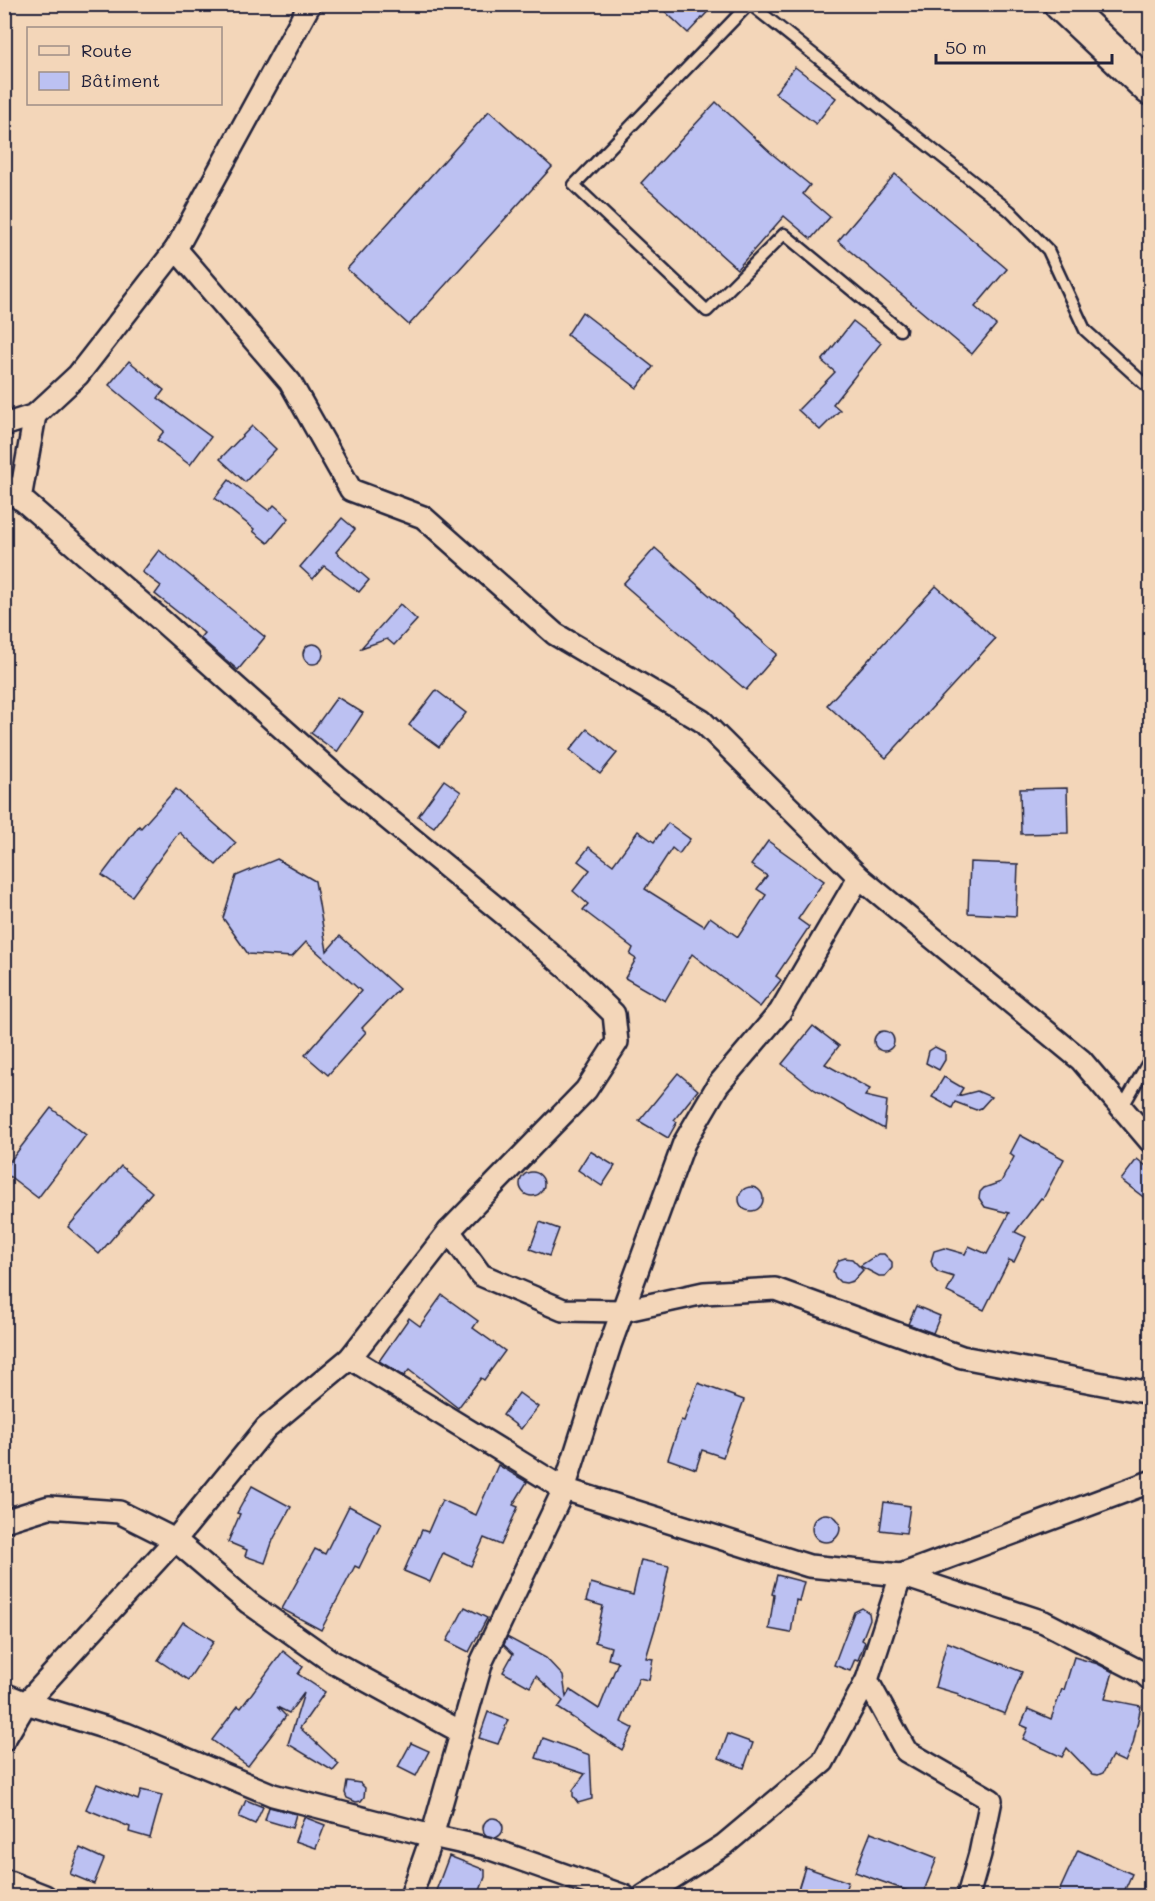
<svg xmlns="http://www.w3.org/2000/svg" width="1155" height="1901" font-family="Mali,sans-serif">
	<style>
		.building { fill: #bcc1f2; stroke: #22223b; stroke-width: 1.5 }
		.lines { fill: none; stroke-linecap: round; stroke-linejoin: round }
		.service-casing { stroke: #22223b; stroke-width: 15 }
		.minor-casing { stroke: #22223b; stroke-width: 26 }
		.primary-casing { stroke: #22223b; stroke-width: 38 }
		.service { stroke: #f3d6b9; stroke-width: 10 }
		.minor { stroke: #f3d6b9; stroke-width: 21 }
		.primary { stroke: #f3d6b9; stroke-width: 33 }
	</style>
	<rect width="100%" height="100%" fill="#f3d6b9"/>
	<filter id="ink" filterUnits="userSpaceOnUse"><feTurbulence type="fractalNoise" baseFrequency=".0167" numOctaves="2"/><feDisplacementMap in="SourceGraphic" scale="12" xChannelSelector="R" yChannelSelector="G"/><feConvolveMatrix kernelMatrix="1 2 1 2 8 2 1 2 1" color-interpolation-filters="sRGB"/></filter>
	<g filter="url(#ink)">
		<g class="building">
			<polygon points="657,4 715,4 688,33"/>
			<polygon points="795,67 836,98 816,124 775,93"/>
			<polygon points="716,102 771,153 810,185 803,194 830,217 811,239 784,216 737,269 641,183"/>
			<polygon points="489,111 552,167 409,325 347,269"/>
			<polygon points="895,174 1007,269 975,307 996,325 972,354 838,241"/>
			<polygon points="582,312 653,367 637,388 567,335"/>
			<polygon points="853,321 881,343 833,404 840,410 820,430 798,410 835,372 822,361"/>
			<polygon points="129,361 164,390 158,398 211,437 190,465 157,440 164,431 109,385"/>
			<polygon points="252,426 276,449 245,482 220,459"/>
			<polygon points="229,480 269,511 274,505 289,518 268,543 253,531 254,529 215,498"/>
			<polygon points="342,518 355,529 336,552 369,580 359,592 324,566 313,579 300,567"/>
			<polygon points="655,548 777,654 746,690 623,584"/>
			<polygon points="159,550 265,637 238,670 200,638 204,633 155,594 161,586 142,572"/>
			<polygon points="936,586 995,639 886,758 827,705"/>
			<polygon points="400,604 417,620 394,645 387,639 361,648"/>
			<circle cx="313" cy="654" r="10"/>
			<polygon points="436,690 466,713 439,747 409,725"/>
			<polygon points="337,697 363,713 337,752 311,733"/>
			<polygon points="587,729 617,753 600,774 570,750"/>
			<polygon points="444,780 461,792 434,827 418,816"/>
			<polygon points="1067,788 1068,833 1021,834 1020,789"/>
			<polygon points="176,789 236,843 216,865 179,832 132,896 102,875 139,826 141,828"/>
			<polygon points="668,823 690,839 679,854 672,848 645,889 704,926 710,917 738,937 766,895 757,889 767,876 751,865 768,841 824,881 798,919 809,927 776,976 781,980 760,1007 692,954 665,1001 625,978 636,959 630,955 633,948 583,910 588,904 573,891 590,870 578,861 589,847 613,865 638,831 654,842"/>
			<polygon points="277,859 315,881 327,951 340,936 399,989 362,1028 366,1032 328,1075 305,1055 361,991 306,942 292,957 248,954 223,918 236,876"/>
			<polygon points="970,862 1018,864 1016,916 968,913"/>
			<polygon points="813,1026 839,1046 825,1064 870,1089 865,1096 887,1101 884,1129 815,1090 782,1064"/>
			<circle cx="884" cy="1041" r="10"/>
			<polygon points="935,1047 945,1052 945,1060 939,1070 926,1063 929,1051"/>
			<polygon points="678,1073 698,1090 674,1120 677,1122 668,1138 639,1121"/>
			<polygon points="944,1077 963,1088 958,1096 977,1091 991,1097 981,1108 976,1110 955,1102 952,1108 932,1097"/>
			<polygon points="51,1108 86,1135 38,1198 4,1172 4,1169"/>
			<polygon points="1020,1135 1064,1159 1043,1199 1041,1198 1015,1232 1026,1237 1014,1262 1009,1260 984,1310 947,1292 954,1277 938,1272 933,1267 931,1261 934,1251 944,1248 965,1254 969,1246 987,1254 1009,1213 985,1207 979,1198 980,1192 984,1188 1001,1182 1014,1157 1010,1154"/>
			<polygon points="590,1151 615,1166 602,1186 578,1170"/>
			<polygon points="1137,1159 1150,1169 1150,1202 1121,1180"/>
			<polygon points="121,1166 152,1192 99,1254 68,1227"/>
			<circle cx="532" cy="1184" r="12"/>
			<circle cx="751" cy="1199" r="12"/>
			<polygon points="540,1222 559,1229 549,1256 530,1249"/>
			<polygon points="878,1254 884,1254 892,1262 892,1268 885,1276 879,1276 860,1266"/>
			<polygon points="845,1258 852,1259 863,1270 853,1281 846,1283 840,1282 835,1277 833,1271 839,1260"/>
			<polygon points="442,1295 478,1321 473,1328 505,1351 484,1380 481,1378 458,1408 409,1370 404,1376 379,1361 409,1318 420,1326"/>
			<polygon points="916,1306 940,1316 933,1333 908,1324"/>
			<polygon points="698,1383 744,1400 723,1457 702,1450 696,1469 668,1459 681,1420 684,1421"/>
			<polygon points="519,1393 538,1407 521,1429 503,1415"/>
			<polygon points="498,1465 527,1482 513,1505 518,1507 501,1545 484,1538 471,1566 443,1553 430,1582 404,1571 422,1530 428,1532 442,1500 476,1515"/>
			<polygon points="252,1486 291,1507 273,1540 265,1563 245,1556 247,1550 228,1542 240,1514 237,1513"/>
			<polygon points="884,1502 910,1506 906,1533 880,1530"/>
			<polygon points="349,1506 381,1523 359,1568 355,1566 321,1630 282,1609 315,1549 325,1554"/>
			<circle cx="826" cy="1528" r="14"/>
			<polygon points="641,1560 669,1566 659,1615 646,1658 653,1659 649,1680 639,1678 621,1722 633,1728 622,1750 558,1708 563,1701 536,1676 530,1687 503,1672 513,1654 504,1645 507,1637 546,1658 563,1676 566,1697 570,1690 599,1709 618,1662 608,1659 611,1647 595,1642 603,1606 586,1601 591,1583 633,1595"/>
			<polygon points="777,1575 804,1582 799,1601 796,1600 791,1633 769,1629 774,1595 772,1594"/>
			<polygon points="465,1607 487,1618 469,1652 447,1641"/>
			<polygon points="862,1608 869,1613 870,1619 862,1640 865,1642 858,1660 855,1659 850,1671 834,1665 854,1612"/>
			<polygon points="183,1622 214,1641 188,1680 158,1660"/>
			<polygon points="947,1642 1022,1672 1005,1714 958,1696 959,1694 935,1687"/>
			<polygon points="283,1651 303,1667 298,1674 325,1692 300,1728 339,1764 333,1771 288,1744 304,1693 289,1713 277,1707 286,1716 248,1766 212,1740 238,1706 241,1708"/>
			<polygon points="1074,1657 1098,1664 1113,1672 1105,1699 1141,1706 1133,1744 1125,1762 1112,1756 1103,1773 1098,1775 1092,1774 1067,1748 1062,1757 1023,1739 1028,1728 1021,1725 1028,1709 1051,1719 1062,1689 1064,1690"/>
			<polygon points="488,1712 508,1720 498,1744 479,1738"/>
			<polygon points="728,1734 753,1743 744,1768 719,1758"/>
			<polygon points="543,1738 590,1755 592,1799 578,1803 573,1796 573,1790 585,1774 536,1758"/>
			<polygon points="411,1743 429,1751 416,1776 398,1767"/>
			<polygon points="347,1781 360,1783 365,1788 364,1797 361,1801 356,1802 347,1798 345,1793"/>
			<polygon points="97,1784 138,1800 141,1790 162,1795 150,1838 129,1832 130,1827 86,1809"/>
			<polygon points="246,1800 263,1807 255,1824 239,1817"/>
			<polygon points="269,1807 296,1814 292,1828 265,1820"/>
			<polygon points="304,1817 325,1825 316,1848 295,1841"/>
			<circle cx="493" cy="1828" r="10"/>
			<polygon points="871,1832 937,1858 922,1896 855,1872"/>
			<polygon points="80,1848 104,1859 94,1884 70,1874"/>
			<polygon points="1078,1850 1132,1874 1122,1896 1057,1896"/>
			<polygon points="449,1856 485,1870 485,1877 478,1896 434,1896"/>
			<polygon points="805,1867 848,1882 843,1896 796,1896"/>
		</g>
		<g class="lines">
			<g class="service-casing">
				<g id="service">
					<polyline points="749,4 574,185 707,311 784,234 900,330"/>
					<polyline points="750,4 1010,211 1048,250 1085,330 1150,389"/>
					<polyline points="1122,1108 1150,1059"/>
				</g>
			</g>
			<g class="minor-casing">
				<g id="minor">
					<polyline points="176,249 310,4"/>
					<polyline points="35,415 78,375 176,249 290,382 351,490 423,517 555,634 702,721 859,877 1081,1060 1150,1141"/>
					<polyline points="4,425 35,415 20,499"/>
					<polyline points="4,484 162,621 337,777 511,920 569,970 614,1014 617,1042 586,1090 449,1231 350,1358 266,1428 175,1540 26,1703 4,1740"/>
					<polyline points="449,1231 481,1275 563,1310 622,1311 704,1293 775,1289 962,1357 1150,1393"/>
					<polyline points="350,1358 564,1489 809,1566 901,1575 1044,1622 1143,1673 1150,1679"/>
					<polyline points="4,1521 49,1507 119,1512 175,1540 249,1603 331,1661 461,1732"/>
					<polyline points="901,1575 1150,1482"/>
					<polyline points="867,1680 906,1751 991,1800 980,1854 968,1896"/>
					<polyline points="4,1694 26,1703 126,1734 273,1795 432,1836 491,1849 624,1896"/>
					<polyline points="4,1880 45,1896"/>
					<polyline points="411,1896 432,1836 482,1661 564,1489 610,1345 684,1143 718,1085 780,1012 859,877"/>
					<polyline points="644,1896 724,1845 823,1762 867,1680 901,1575"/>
				</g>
			</g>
			<g class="primary-casing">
				<polyline id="primary" points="1061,4 1150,88"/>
			</g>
			<use href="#service" class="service"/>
			<use href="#minor" class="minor"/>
			<use href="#primary" class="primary"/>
		</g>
	</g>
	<rect width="1155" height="1901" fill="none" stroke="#f3d6b9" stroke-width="24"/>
	<rect x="12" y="12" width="1131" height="1877" fill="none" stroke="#22223b" stroke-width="2" filter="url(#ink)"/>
	<rect x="27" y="27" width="195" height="78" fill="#f3d6b9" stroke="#9f8e87" stroke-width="1.5"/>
	<rect x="39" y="46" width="30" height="9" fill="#f3d6b9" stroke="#9f8e87" stroke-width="1.5"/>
	<text x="81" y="57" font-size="18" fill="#22223b">Route</text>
	<rect x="39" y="72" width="30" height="18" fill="#bcc1f2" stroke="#9f8e87" stroke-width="1.5"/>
	<text x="81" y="87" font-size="18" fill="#22223b">Bâtiment</text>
	<path d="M936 54v9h176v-9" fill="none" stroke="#22223b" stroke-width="3"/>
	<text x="945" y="54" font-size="18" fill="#22223b" stroke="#f3d6b9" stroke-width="4.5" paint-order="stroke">50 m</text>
</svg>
